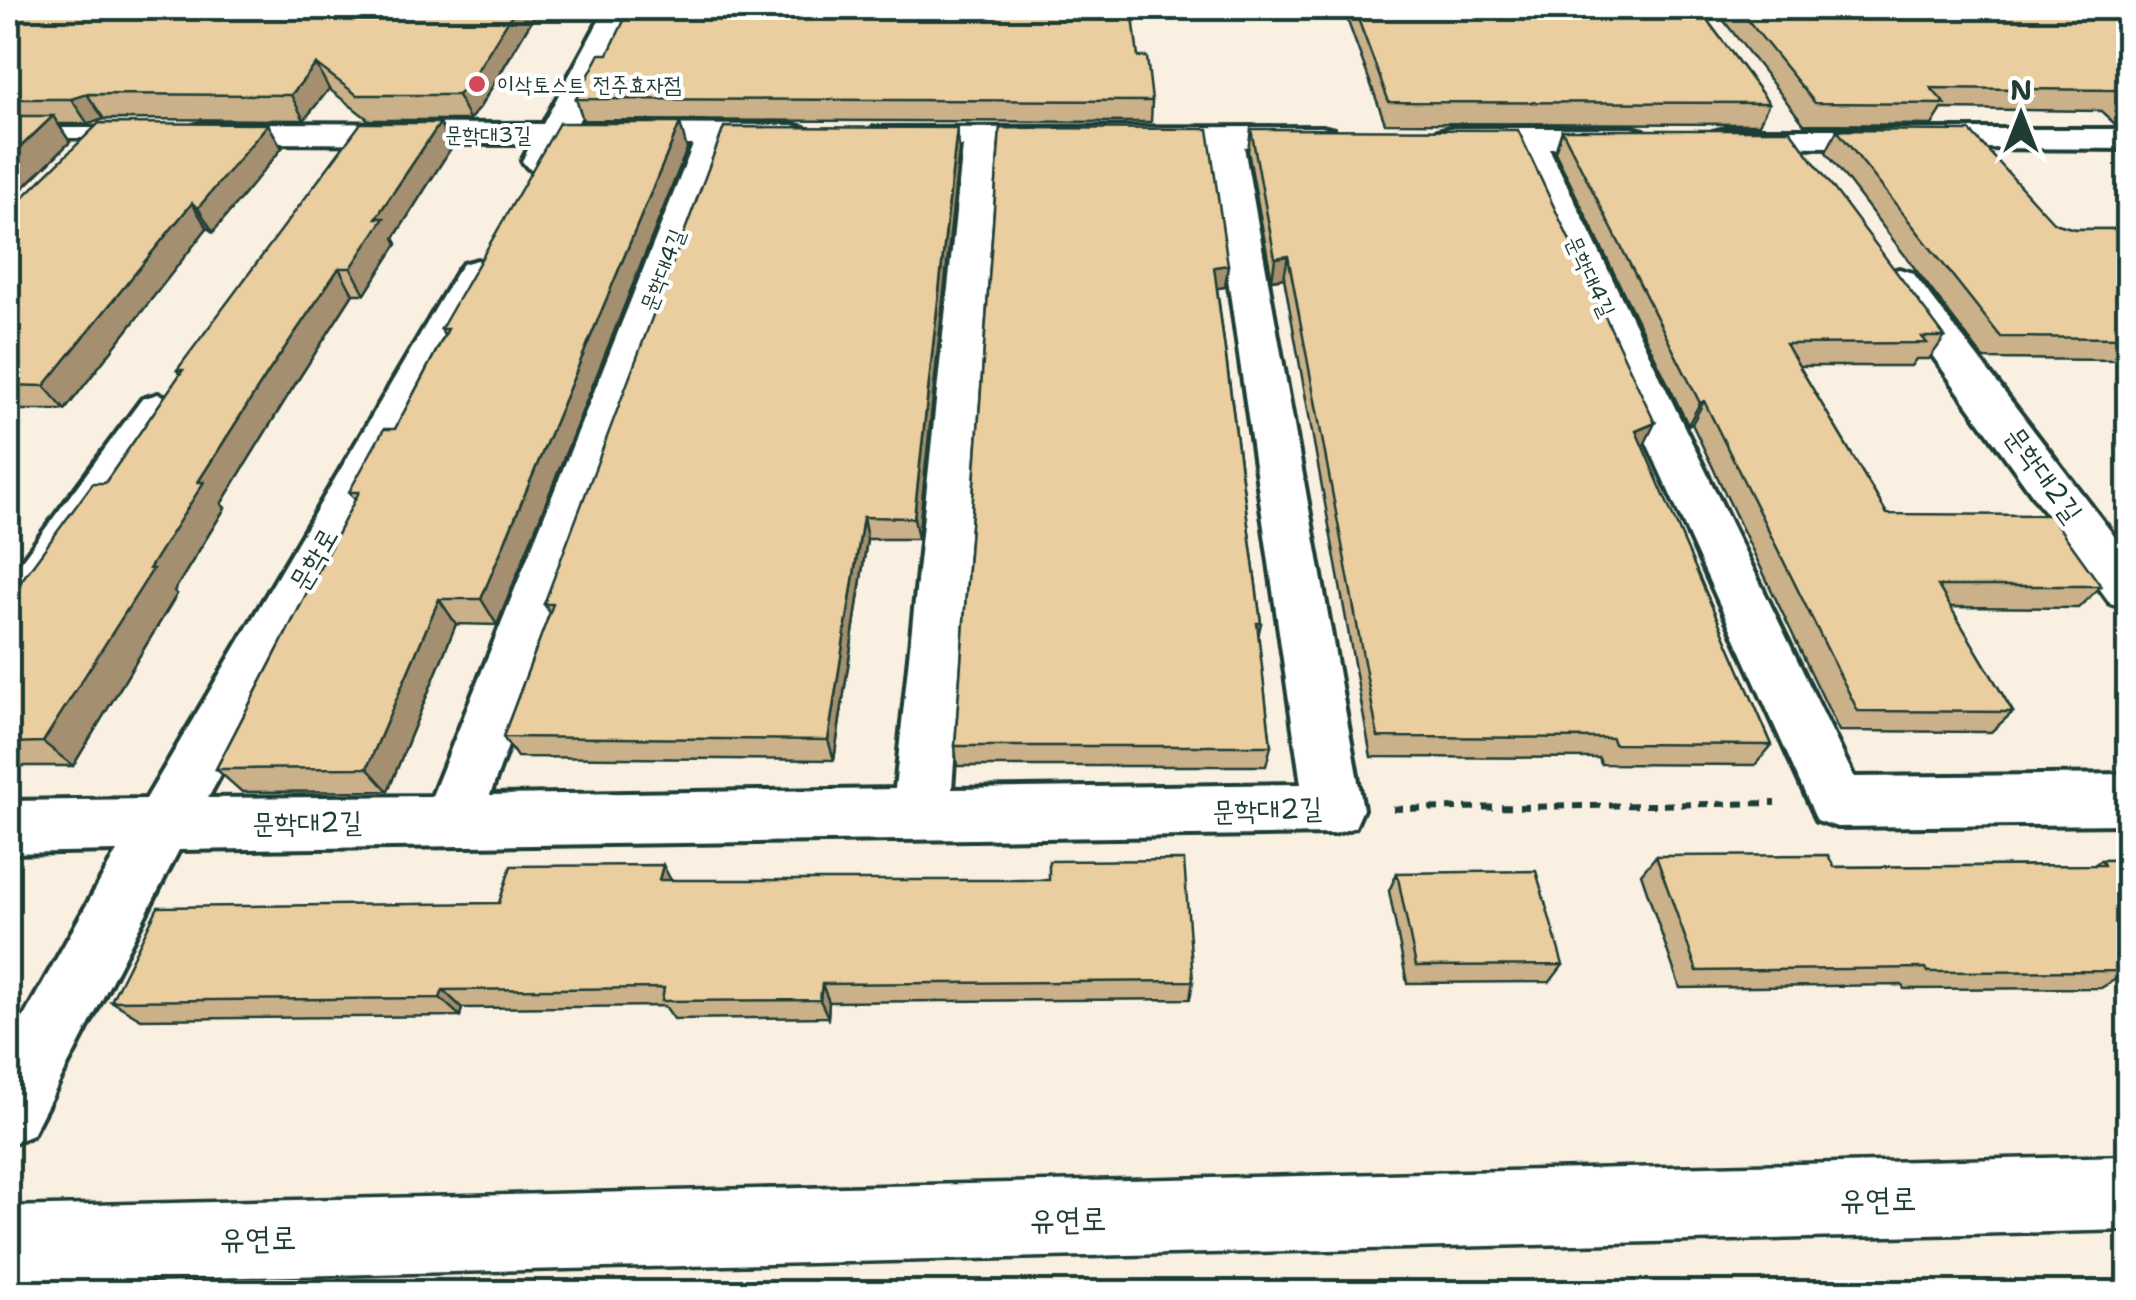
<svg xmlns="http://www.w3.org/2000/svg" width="2136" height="1300" font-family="'Shantell Sans','Poor Story',sans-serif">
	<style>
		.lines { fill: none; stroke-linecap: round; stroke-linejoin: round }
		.lane-casing { stroke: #1f3d34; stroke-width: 7 }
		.street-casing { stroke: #1f3d34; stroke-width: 8 }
		.secondary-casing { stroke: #1f3d34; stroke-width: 7 }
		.path { stroke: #1f3d34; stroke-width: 6; stroke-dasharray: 10 8; stroke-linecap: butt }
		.lane { fill: #fff; fill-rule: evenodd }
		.street { fill: #fff; fill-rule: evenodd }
		.secondary { fill: #fff; fill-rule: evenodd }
		.wall { fill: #cab189; stroke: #1f3d34; stroke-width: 2.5 }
		.shaded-wall { fill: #a4906f; stroke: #1f3d34; stroke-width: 2.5 }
		.building { fill: #ebce9f; stroke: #1f3d34; stroke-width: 2.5 }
		.poi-dot { fill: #d1495b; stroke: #fff; stroke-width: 4 }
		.labels { text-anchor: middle; stroke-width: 8; stroke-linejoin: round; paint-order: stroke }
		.far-poi-label { font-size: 22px; fill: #1f3d34; stroke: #fff; text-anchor: start }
		.far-street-label { font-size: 22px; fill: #1f3d34; stroke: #fff }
		.street-label { font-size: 28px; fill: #1f3d34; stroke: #fff }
		.near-street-label { font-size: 32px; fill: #1f3d34; stroke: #fff }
	</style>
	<rect width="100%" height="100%" fill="#f9f0e2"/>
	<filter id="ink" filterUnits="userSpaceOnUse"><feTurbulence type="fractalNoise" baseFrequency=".01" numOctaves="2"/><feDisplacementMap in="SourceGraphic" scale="20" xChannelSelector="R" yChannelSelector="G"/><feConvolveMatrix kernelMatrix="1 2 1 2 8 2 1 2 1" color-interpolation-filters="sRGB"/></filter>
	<g filter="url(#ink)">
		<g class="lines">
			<g class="lane-casing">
				<polygon id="lane" points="8,128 104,128 112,133 104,138 8,138"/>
			</g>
			<g class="street-casing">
				<g id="street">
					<path d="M 606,8 L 636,8 L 577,124 L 792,125 L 804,128 L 809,135 L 804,142 L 728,145 L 490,795 L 895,789 L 963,146 L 885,145 L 873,142 L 868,135 L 873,128 L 1322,127 L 1334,130 L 1339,137 L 1334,144 L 1244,147 L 1363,809 L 1355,827 L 1334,834 L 179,850 L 32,1135 L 8,1145 L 8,1045 L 117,851 L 8,853 L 8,801 L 146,799 L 457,272 L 463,264 L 477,260 L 491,264 L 497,272 L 208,798 L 432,796 L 693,145 L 566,145 L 552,168 L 540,172 L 528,168 L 522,161 L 531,144 L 205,143 L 193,140 L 188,133 L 193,126 L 205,123 L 543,124 ZM 998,146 L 1209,147 L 1301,784 L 952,789 Z"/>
					<polygon points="1450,128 1632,128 1644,131 1649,138 1644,145 1632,148 1549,148 1854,777 2128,774 2128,824 1837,827 1817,820 1514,148 1438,145 1433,138 1438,131"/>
					<polygon points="1725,129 2128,129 2128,149 1713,146 1708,139 1713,132"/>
					<polygon points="1899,269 1913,273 2128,554 2128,609 2110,603 1879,281 1885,273"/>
					<polygon points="158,394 174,399 180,409 26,630 8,636 8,579 142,399"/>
				</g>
			</g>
			<g class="secondary-casing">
				<polygon id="secondary" points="2128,1156 2128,1230 8,1283 8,1207"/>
			</g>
			<polyline class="path" points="1393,809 1775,803"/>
			<use href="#lane" class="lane"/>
			<use href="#street" class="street"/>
			<use href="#secondary" class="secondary"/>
		</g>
		<g class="wall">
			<polygon points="8,8 539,8 480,107 469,120 369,120 329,89 304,120 104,119 88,124 58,124 70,142 19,192 8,192"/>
			<polygon points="1343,8 1698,8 1769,103 1759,124 1385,123"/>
			<polygon points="1714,8 2128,8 2128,126 2116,125 2101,111 1942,109 1932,125 1804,124"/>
			<polygon points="1138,57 1152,101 1151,122 583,120 576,99"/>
			<polygon points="957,128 959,150 918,539 867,539 834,760 517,757 503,737 550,613 544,604"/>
			<polygon points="1000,128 1225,287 1217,288 1261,623 1258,637 1271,746 1266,766 957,766 955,746"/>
			<polygon points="1251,129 1644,445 1642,446 1772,745 1755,765 1601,764 1599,758 1371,757 1284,278 1272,280 1248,151"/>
			<polygon points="1562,130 1945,337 1929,359 1916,359 1911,366 1799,366 1887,514 2101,586 2078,608 1950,607 2013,712 1991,732 1839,731 1692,424 1688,425 1555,152"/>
			<polygon points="1837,130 2054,223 2074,229 2128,229 2128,360 1984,359 1826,152"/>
			<polygon points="282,148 213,232 207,228 65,410 8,410 8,212"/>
			<polygon points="451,148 394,238 397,244 365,294 353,294 287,397 221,504 225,508 174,591 177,594 73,766 8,766 8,599 105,483 180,375 177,370"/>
			<polygon points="687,149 497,625 456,624 388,791 242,792 216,769 355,500 349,492 395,429 444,336 441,329"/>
			<polygon points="1656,856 1834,867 2094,865 2101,860 2128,860 2128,976 2121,976 2101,988 1904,989 1902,985 1680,988 1641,874"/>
			<polygon points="1397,873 1563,965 1550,982 1407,983 1389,891"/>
			<polygon points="671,880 1193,981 1190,999 829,1002 828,1017 674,1019 665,1006 462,1008 460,1016 141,1019 111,1001 499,903"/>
		</g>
		<g class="shaded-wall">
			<polygon points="516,8 539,8 480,107 469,120 458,95"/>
			<polygon points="316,64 329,89 304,120 291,95"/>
			<polygon points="87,94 104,119 88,124 71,99"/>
			<polygon points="53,116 70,142 19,192 8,177 8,159"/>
			<polygon points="440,123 451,148 394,238 397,244 365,294 351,268 376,218"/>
			<polygon points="680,123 687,149 497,625 481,599"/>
			<polygon points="268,124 282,148 213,232 198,208"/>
			<polygon points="957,128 959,150 918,539 914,518"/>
			<polygon points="192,203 207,228 65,410 44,386"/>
			<polygon points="1288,256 1284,278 1272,280 1275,258"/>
			<polygon points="1228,265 1225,287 1212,289 1214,267"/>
			<polygon points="339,268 353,294 287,397 221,504 225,508 174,591 177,594 73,766 43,742 149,569 198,482 269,371"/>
			<polygon points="1704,401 1692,424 1688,425 1700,403"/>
			<polygon points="1655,423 1644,445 1625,453 1636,431"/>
			<polygon points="863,517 867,539 834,760 828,740"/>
			<polygon points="439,599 456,624 388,791 367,768"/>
			<polygon points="663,865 674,886 659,880"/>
			<polygon points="822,984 829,1002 828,1017 820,1000"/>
			<polygon points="443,990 462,1008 460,1016 440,998"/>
		</g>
		<g class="building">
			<polygon points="8,8 516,8 470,82 458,95 357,95 316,64 291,95 87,94 71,99 8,99"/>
			<polygon points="630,8 1132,8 1138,57 1147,57 1152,101 576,99 600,54 608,54"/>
			<polygon points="1354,8 1698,8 1769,103 1389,102"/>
			<polygon points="1738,8 2128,8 2128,102 2116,90 1931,88 1945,104 1815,103"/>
			<polygon points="8,116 53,116 8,159"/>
			<polygon points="99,123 268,124 198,208 192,203 44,386 8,385 8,212"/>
			<polygon points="361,123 440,123 376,218 384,218 351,268 339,268 269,371 198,482 204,482 149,569 153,569 43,742 8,743 8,599 93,483 105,483 183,370 177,370"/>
			<polygon points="559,123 680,123 481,599 439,599 367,768 216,769 359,492 349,492 384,429 395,429 448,329 441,329"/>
			<polygon points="724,127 957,128 914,518 863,517 828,740 503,737 553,604 544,604"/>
			<polygon points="1000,128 1208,129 1228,265 1214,267 1261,623 1257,623 1271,746 955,746"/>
			<polygon points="1251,129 1518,130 1655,423 1636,431 1772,745 1614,744 1612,738 1378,737 1288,256 1275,258"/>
			<polygon points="1562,130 1790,130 1945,337 1922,337 1927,343 1786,344 1887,514 2050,515 2101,586 1938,586 2013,712 1858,711 1704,401 1700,403"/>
			<polygon points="1837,130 1970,131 2054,223 2074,229 2128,229 2128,338 2001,337"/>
			<polygon points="1828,855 1834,867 2104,865 2101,860 2128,860 2128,960 2123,960 2128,971 1928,972 1926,968 1697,971 1656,856"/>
			<polygon points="1184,860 1193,981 822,984 820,1000 662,1001 664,988 443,990 440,998 111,1001 158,907 499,903 511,866 663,865 659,880 1049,880 1049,861"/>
			<polygon points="1536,871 1563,965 1416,966 1397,873"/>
		</g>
	</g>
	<circle class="poi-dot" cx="477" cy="84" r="10"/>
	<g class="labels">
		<g class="far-poi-label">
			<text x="497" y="92">이삭토스트 전주효자점</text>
		</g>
		<g class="far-street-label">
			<text x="488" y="142">문학대3길</text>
			<text transform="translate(662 270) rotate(-69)" y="8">문학대4길</text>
			<text transform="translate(1591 276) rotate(65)" y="8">문학대4길</text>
		</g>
		<g class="street-label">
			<text transform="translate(2044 474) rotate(54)" y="10">문학대2길</text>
			<text transform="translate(313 559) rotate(-60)" y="10">문학로</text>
			<text transform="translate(1267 809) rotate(-2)" y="10">문학대2길</text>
			<text transform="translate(307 822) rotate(-1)" y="10">문학대2길</text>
		</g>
		<g class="near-street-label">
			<text transform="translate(1878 1199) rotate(-1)" y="11">유연로</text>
			<text transform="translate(1068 1219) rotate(-1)" y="11">유연로</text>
			<text transform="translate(258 1238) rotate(-1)" y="11">유연로</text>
		</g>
	</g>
	<rect width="2136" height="1300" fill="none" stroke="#fff" stroke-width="40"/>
	<rect x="20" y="20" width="2096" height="1260" fill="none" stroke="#1f3d34" stroke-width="4" filter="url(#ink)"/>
	<g transform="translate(2021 115)" stroke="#ffffff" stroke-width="8" paint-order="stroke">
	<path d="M0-8L18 38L0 25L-18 38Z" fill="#1f3d34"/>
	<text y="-15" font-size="28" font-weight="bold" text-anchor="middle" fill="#1f3d34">N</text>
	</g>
</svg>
